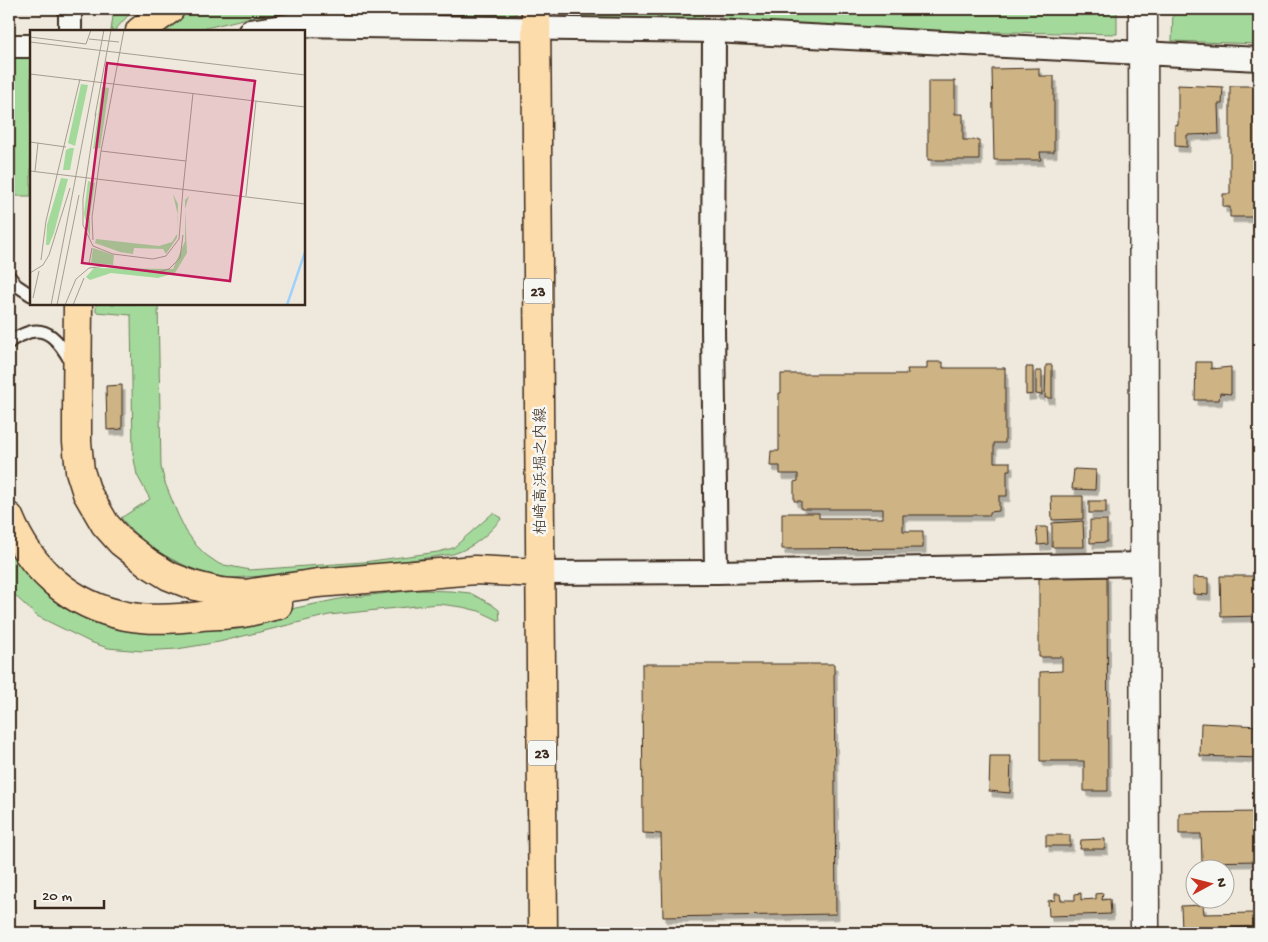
<svg xmlns="http://www.w3.org/2000/svg" width="1268" height="942" font-family="'Gochi Hand','Klee One',sans-serif">
	<style>
		.green { fill: #a4d99c; stroke: #70825d }
		.building { fill: #ceb384; stroke: #3b2a1e; filter: url(#shadow) }
		.lines { fill: none; stroke-linecap: round; stroke-linejoin: round }
		.street-tunnel { stroke: #cac3b6; stroke-width: 22; stroke-dasharray: 22 11; stroke-linecap: butt }
		.lane-casing { stroke: #3b2a1e; stroke-width: 15 }
		.street-casing { stroke: #3b2a1e; stroke-width: 26 }
		.secondary-casing { stroke: #3b2a1e; stroke-width: 31 }
		.primary-casing { stroke: #3b2a1e; stroke-width: 31 }
		.highway-casing { stroke: #3b2a1e; stroke-width: 31 }
		.lane { stroke: #f6f6f2; stroke-width: 11 }
		.street { stroke: #f6f6f2; stroke-width: 22 }
		.secondary { stroke: #f6f6f2; stroke-width: 28 }
		.primary { stroke: #fddcac; stroke-width: 28 }
		.highway { stroke: #fddcac; stroke-width: 28 }
		.labels { text-anchor: middle; stroke-width: 5; stroke-linejoin: round; paint-order: stroke }
		.shield { fill: #f6f6f2; stroke: #73675e; stroke-width: 1 }
		.shield-label { font-size: 15px; font-weight: bold; fill: #3b2a1e }
		.street-label { font-size: 16px; fill: #3b2a1e; stroke: #f6f6f2 }
		.inset-river { fill: none; stroke: #9ed1fb; stroke-width: 2.5 }
		.inset-road { fill: none; stroke: #a69d90; stroke-width: 1 }
		.view { fill: #c2185b; fill-opacity: 0.15; stroke: #c2185b; stroke-width: 2.5 }
		.inset-edge { fill: none; stroke: #3b2a1e; stroke-width: 2.5 }
	</style>
	<defs>
		<filter id="shadow"><feDropShadow dx="3" dy="5.5" stdDeviation="0" flood-color="#0004"/></filter>
	</defs>
	<rect width="100%" height="100%" fill="#eee9dc"/>
	<filter id="ink" filterUnits="userSpaceOnUse"><feTurbulence type="fractalNoise" baseFrequency=".02" numOctaves="2"/><feDisplacementMap in="SourceGraphic" scale="10" xChannelSelector="R" yChannelSelector="G"/><feConvolveMatrix kernelMatrix="1 2 1 2 8 2 1 2 1" color-interpolation-filters="sRGB"/></filter>
	<g filter="url(#ink)">
		<g class="green">
			<polygon points="114,9 134,9 114,31 111,31"/>
			<polygon points="193,9 289,9 290,16 255,16 202,29 184,31 164,31 180,16"/>
			<polygon points="301,9 516,9 516,14 510,17 301,12"/>
			<polygon points="571,9 707,9 707,12 699,23 590,21"/>
			<polygon points="720,9 1117,9 1117,34 897,30 733,24 721,20"/>
			<polygon points="1173,9 1259,9 1259,44 1172,41"/>
			<polygon points="9,57 31,58 31,196 12,196 12,121 9,101"/>
			<path d="M 96,304 L 158,304 L 161,467 L 165,483 L 178,515 L 186,531 L 196,545 L 206,555 L 219,564 L 250,570 L 364,562 L 438,552 L 453,548 L 493,513 L 502,518 C 487,535 475,547 453,554 L 330,572 L 230,578 L 211,575 L 188,567 L 157,552 L 138,537 L 121,518 L 150,499 L 137,475 L 133,454 L 131,315 L 96,312 Z"/>
			<polygon points="9,539 83,613 286,610 344,598 416,590 451,591 470,593 491,604 499,610 500,621 479,611 462,607 439,604 416,606 329,615 219,642 177,649 142,651 108,648 90,642 37,616 10,591 9,590"/>
		</g>
		<g class="building">
			<polygon points="1039,68 1039,76 1054,76 1054,152 1040,152 1041,160 994,160 992,69"/>
			<polygon points="928,81 955,81 955,114 963,114 963,140 979,140 979,160 928,160"/>
			<polygon points="1178,85 1223,87 1222,104 1218,104 1219,134 1187,135 1187,147 1175,146 1175,124 1178,125"/>
			<polygon points="1230,86 1259,86 1259,217 1230,217 1230,207 1223,207 1223,194 1230,194"/>
			<polygon points="927,362 943,362 943,368 1005,368 1005,443 994,443 994,462 1010,462 1010,470 1007,470 1007,496 999,496 999,511 990,512 990,515 903,515 903,531 923,531 923,548 782,549 782,513 819,513 819,518 883,518 883,509 801,509 801,501 794,501 794,482 798,481 798,474 780,474 780,466 770,466 771,451 779,451 779,393 781,393 781,374 908,374 907,369 927,369"/>
			<polygon points="1196,362 1211,362 1211,369 1231,367 1231,394 1220,393 1219,400 1195,400"/>
			<polygon points="1046,365 1052,365 1052,398 1045,398"/>
			<polygon points="1026,367 1033,367 1033,394 1026,395"/>
			<polygon points="1036,371 1042,371 1042,395 1036,394"/>
			<polygon points="122,385 122,429 107,430 106,386"/>
			<polygon points="1074,469 1096,470 1095,490 1072,489"/>
			<polygon points="1051,496 1083,496 1083,519 1052,520"/>
			<rect x="1089" y="501" width="17" height="12"/>
			<polygon points="1090,520 1107,520 1107,542 1090,543"/>
			<polygon points="1083,521 1084,547 1052,547 1052,523"/>
			<polygon points="1036,527 1047,527 1048,544 1038,545"/>
			<polygon points="1039,575 1107,575 1108,791 1084,791 1084,761 1040,761 1040,672 1062,671 1062,657 1039,657"/>
			<polygon points="1220,576 1259,576 1259,616 1221,617"/>
			<polygon points="1193,577 1208,578 1208,595 1193,594"/>
			<polygon points="642,664 834,664 836,914 663,917 661,834 643,833"/>
			<polygon points="1201,723 1259,726 1259,758 1200,756"/>
			<polygon points="990,756 1011,756 1010,793 989,791"/>
			<polygon points="1259,812 1259,861 1202,862 1201,834 1179,834 1179,813"/>
			<rect x="1046" y="835" width="24" height="11"/>
			<polygon points="1105,839 1105,849 1080,849 1081,840"/>
			<polygon points="1081,893 1081,900 1096,899 1096,894 1103,893 1102,900 1110,899 1111,914 1049,916 1048,901 1055,900 1055,894 1060,894 1061,900 1075,900 1075,894"/>
			<polygon points="1203,905 1204,914 1254,913 1254,920 1259,920 1259,933 1249,933 1249,927 1182,930 1181,906"/>
		</g>
		<g class="lines">
			<polyline class="street-tunnel" points="714,9 714,31"/>
			<g class="lane-casing">
				<g id="lane">
					<polyline points="9,276 16,285 31,295"/>
					<path d="M 9,343 C 12,339 17,337 22,335 C 47,322 60,343 71,362"/>
				</g>
			</g>
			<g class="street-casing">
				<g id="street">
					<polyline points="70,9 70,31"/>
					<polyline points="250,31 291,25 714,31 1259,59"/>
					<polyline points="714,31 713,328 716,572"/>
					<polyline points="9,46 31,46"/>
					<polyline points="540,573 716,572 1145,564"/>
				</g>
			</g>
			<g class="secondary-casing">
				<polyline id="secondary" points="1143,9 1145,933"/>
			</g>
			<g class="primary-casing">
				<polyline id="primary" points="536,9 543,933"/>
			</g>
			<g class="highway-casing">
				<g id="highway">
					<polyline points="140,31 170,9"/>
					<polyline points="78,304 77,412 77,442 80,471 87,493 105,524 121,542 148,563 169,576 192,585 220,592 245,594 318,583 475,570 540,573"/>
					<path d="M 9,517 C 30,569 70,605 126,616 C 151,621 177,619 202,616 C 217,615 233,615 248,612 C 258,610 268,607 278,605"/>
				</g>
			</g>
			<use href="#lane" class="lane"/>
			<use href="#street" class="street"/>
			<use href="#secondary" class="secondary"/>
			<use href="#primary" class="primary"/>
			<use href="#highway" class="highway"/>
		</g>
	</g>
	<g class="labels">
		<g class="shield">
			<rect x="524" y="278.5" width="28" height="25" rx="4"/>
			<rect x="528" y="740.5" width="28" height="25" rx="4"/>
		</g>
		<g class="shield-label">
			<text x="538" y="296">23</text>
			<text x="542" y="758">23</text>
		</g>
		<g class="street-label">
			<text transform="translate(539 471) rotate(-90)" y="6">柏崎高浜堀之内線</text>
		</g>
	</g>
	<g transform="translate(30 30)">
		<rect width="275" height="275" fill="#eee9dc"/>
		<path d="M 51,54 L 58,55 L 45,116 L 38,113 ZM 72,57 L 79,58 L 74,92 L 70,118 L 63,119 ZM 40,118 L 44,118 L 40,140 L 33,140 L 36,120 ZM 31,148 L 38,149 L 24,203 L 19,215 L 16,215 L 17,195 ZM 58,151 L 65,153 L 60,186 L 56,186 L 60,187 L 60,208 L 54,184 ZM 143,164 L 148,174 L 147,208 L 136,224 L 133,219 L 104,218 L 103,224 L 90,222 L 65,213 L 66,209 L 129,216 L 142,212 L 147,204 L 148,186 ZM 159,166 L 155,179 L 157,223 L 145,243 L 128,248 L 81,243 L 60,250 L 56,247 L 64,238 L 143,239 L 155,211 L 155,170 ZM 63,218 L 84,225 L 83,235 L 61,233 Z" fill="#a4d99c"/>
		<path class="inset-river" d="M 257,275 L 275,222"/>
		<path class="inset-road" d="M 0,7 L 56,14 L 61,0M 59,9 L 89,12M 0,12 L 275,45M 0,44 L 275,77M 66,83 L 53,169 L 53,195 L 63,216 L 83,224 L 123,229 L 136,226 L 149,209 L 153,159M 65,86 L 81,0M 0,112 L 36,117M 71,121 L 156,131M 0,141 L 275,174M 5,141 L 8,113M 153,159 L 163,63M 216,166 L 226,71M 63,210 L 62,187 L 71,121 L 94,0M 11,230 L 16,191 L 50,49M 59,234 L 62,218M 0,243 L 13,235 L 19,225 L 40,158M 3,268 L 9,241M 21,275 L 74,0M 27,275 L 49,165M 35,275 L 46,249 L 59,238 L 76,236 L 128,242 L 139,239 L 150,228 L 153,205M 43,275 L 54,248"/>
		<path class="view" d="M 77,33 L 225,51 L 200,251 L 52,233 Z"/>
		<rect width="275" height="275" class="inset-edge"/>
	</g>
	<rect width="1268" height="942" fill="none" stroke="#f6f6f2" stroke-width="30"/>
	<rect x="15" y="15" width="1238" height="912" fill="none" stroke="#3b2a1e" stroke-width="2" filter="url(#ink)"/>
	<g transform="translate(1210 884) rotate(83)"><circle r="24" fill="#f6f6f2" stroke="#aba49d"/>
	<path d="M0-4L9 19L0 12L-9 19Z" fill="#c8321e"/>
	<text y="-8" font-size="14" font-weight="bold" text-anchor="middle" fill="#3b2a1e">N</text>
	</g>
	<path d="M35 900v8h69v-8" fill="none" stroke="#3b2a1e" stroke-width="2.5"/>
	<text x="42" y="900" font-size="15" fill="#3b2a1e" stroke="#f6f6f2" stroke-width="4" paint-order="stroke">20 m</text>
</svg>
